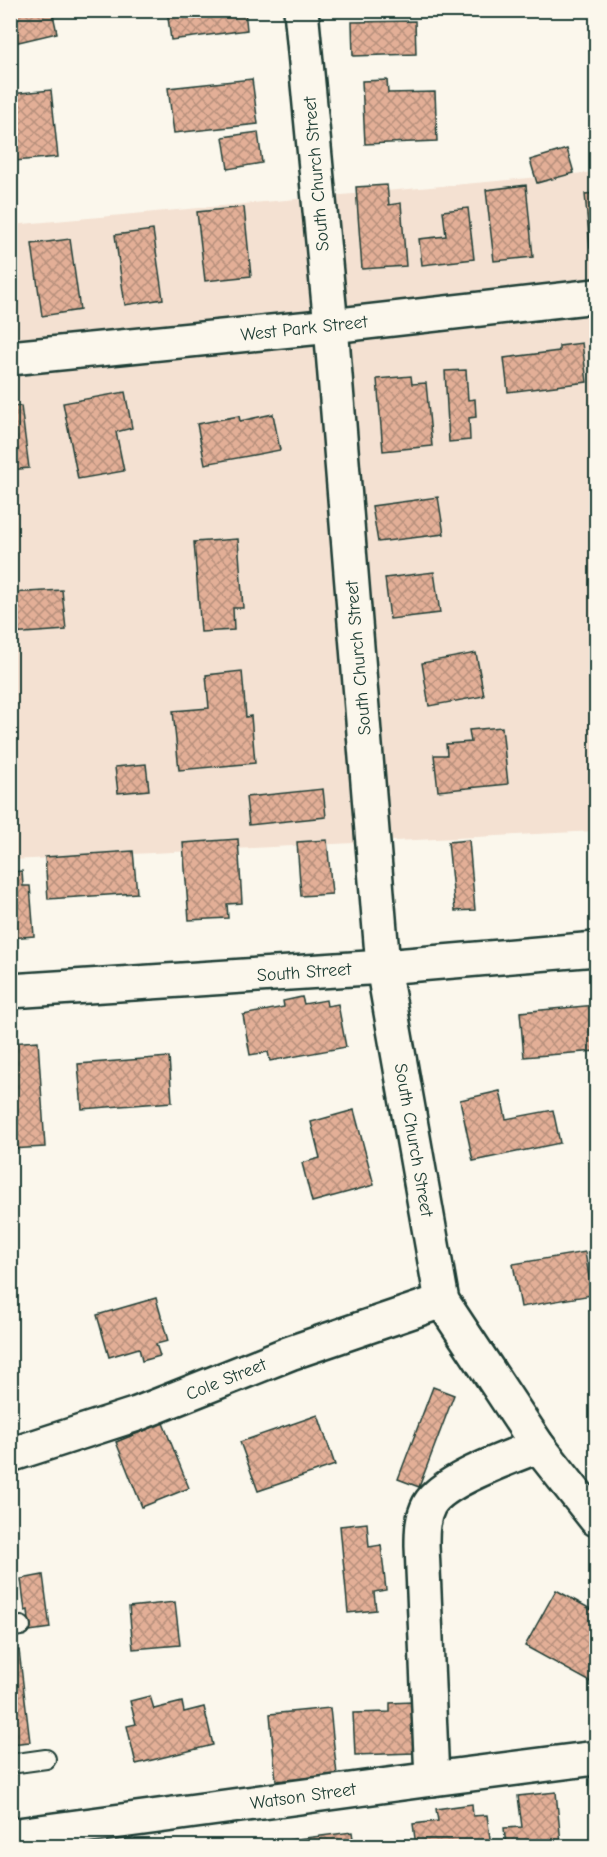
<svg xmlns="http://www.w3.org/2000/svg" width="607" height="1857" font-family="'Comic Neue',sans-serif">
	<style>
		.built { fill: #f4e1d2 }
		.building { fill: url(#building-cross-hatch); stroke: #1f3d34; stroke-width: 1.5 }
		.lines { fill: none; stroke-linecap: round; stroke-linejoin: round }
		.service-casing { stroke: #1f3d34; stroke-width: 22 }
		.minor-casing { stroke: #1f3d34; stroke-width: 38 }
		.service { stroke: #fbf7ec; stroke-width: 18 }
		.minor { stroke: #fbf7ec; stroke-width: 33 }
		.labels { text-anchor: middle; stroke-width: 6; stroke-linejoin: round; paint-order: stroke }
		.street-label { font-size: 18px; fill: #1f3d34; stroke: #fbf7ec }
	</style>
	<defs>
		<pattern id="building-cross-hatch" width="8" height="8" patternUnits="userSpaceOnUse" patternTransform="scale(1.5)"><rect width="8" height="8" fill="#e3af97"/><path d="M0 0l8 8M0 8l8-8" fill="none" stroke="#b7907c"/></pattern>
	</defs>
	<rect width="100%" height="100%" fill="#fbf7ec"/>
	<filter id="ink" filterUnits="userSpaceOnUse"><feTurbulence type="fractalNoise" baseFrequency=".0167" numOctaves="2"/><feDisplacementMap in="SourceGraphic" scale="12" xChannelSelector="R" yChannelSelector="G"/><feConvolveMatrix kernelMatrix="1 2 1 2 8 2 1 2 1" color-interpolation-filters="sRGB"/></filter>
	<g filter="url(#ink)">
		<polygon class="built" points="596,172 596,831 11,860 11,225"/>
		<g class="building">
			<polygon points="10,10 52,10 57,33 10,44"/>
			<polygon points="167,10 245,10 247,30 171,40"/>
			<polygon points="415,21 416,54 353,56 352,22"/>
			<polygon points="252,79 258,124 174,133 168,88"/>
			<polygon points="387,80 388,93 435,92 437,141 365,144 362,81"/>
			<polygon points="51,90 58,157 15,161 10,112 10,94"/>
			<polygon points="258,132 262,163 228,169 223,137"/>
			<polygon points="567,149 574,173 537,183 530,160"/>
			<polygon points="387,185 389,205 401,203 406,266 362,269 356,187"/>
			<polygon points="526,185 533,257 494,261 486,190"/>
			<polygon points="596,193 596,248 590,248 585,194"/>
			<polygon points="244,207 251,276 205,281 197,212"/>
			<polygon points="468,208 474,259 422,265 419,239 446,236 443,211"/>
			<polygon points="153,230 163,299 125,305 115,235"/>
			<polygon points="70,239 80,310 42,316 32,244"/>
			<polygon points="582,343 587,382 508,392 504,358 559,351 559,346"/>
			<polygon points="466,370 468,400 475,399 476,417 469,418 470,440 449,442 445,371"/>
			<polygon points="411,376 412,384 426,383 432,446 383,451 377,379"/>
			<polygon points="125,392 132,428 116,432 124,471 78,479 63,403"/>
			<polygon points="21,406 29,468 10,470 10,407"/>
			<polygon points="273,414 280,450 205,464 197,424 239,416 240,421"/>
			<polygon points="438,497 444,534 378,542 372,506"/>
			<polygon points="238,539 243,608 233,608 234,630 201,632 194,542"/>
			<polygon points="434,572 440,613 390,619 385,578"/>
			<polygon points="62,590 66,630 10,634 10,593"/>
			<polygon points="476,653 484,696 429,706 422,663"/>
			<polygon points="242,671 246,717 251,716 255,763 179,770 173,711 209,708 206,675"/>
			<polygon points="502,727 508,784 438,791 434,755 447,755 446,744 471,742 469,730"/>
			<polygon points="146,764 149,790 118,793 115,767"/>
			<polygon points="323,789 326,817 249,825 246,797"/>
			<polygon points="238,839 242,903 227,904 228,918 189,920 183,843"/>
			<polygon points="327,840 332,894 301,896 297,842"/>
			<polygon points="469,840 475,910 455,911 448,842"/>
			<polygon points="133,851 137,893 48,899 45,857"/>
			<polygon points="22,871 23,886 30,886 34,936 10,938 10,872"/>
			<polygon points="302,997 304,1004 326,1000 327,1006 338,1004 346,1047 270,1061 268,1052 250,1055 243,1015 284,1007 283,1001"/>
			<polygon points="596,1005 596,1051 524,1057 520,1012"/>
			<polygon points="38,1041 45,1147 10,1149 10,1043"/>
			<polygon points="169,1057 172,1102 82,1109 78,1064"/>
			<polygon points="500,1091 506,1119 553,1110 560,1143 473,1161 460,1100"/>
			<polygon points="354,1110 374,1185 312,1202 302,1163 320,1158 311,1122"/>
			<polygon points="585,1252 592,1295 521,1307 513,1264"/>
			<polygon points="156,1298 168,1341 156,1344 160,1356 142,1361 139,1348 109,1357 97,1315"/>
			<polygon points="433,1387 454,1395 419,1487 398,1479"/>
			<polygon points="318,1415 335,1465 258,1491 240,1442"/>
			<polygon points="163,1423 189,1488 142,1507 116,1442"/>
			<polygon points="367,1523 369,1547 381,1545 386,1590 374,1592 376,1610 348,1613 340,1526"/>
			<polygon points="43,1575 50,1628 30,1631 28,1610 25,1611 21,1579"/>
			<polygon points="556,1590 596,1612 596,1685 525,1646"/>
			<polygon points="175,1602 180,1645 133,1649 129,1607"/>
			<polygon points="19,1650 30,1742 10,1744 10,1651"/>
			<polygon points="150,1696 154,1709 182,1702 184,1712 204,1707 213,1745 136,1764 127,1726 136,1724 130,1701"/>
			<polygon points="412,1702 414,1753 355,1755 353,1713 390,1712 390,1703"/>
			<polygon points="330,1708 337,1775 276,1781 270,1714"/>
			<polygon points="556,1792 561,1843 506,1846 504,1828 522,1827 518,1796"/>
			<polygon points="472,1804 473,1816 487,1815 491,1846 416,1846 413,1824 438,1821 436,1809"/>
			<polygon points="352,1832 354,1846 291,1846 290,1840"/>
		</g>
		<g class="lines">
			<g class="service-casing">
				<g id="service">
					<polyline points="10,1628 21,1626"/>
					<polyline points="10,1764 46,1759"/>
				</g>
			</g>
			<g class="minor-casing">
				<g id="minor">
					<polyline points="301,10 331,326 383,967 442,1301 538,1446 596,1519"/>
					<polyline points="10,358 331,326 596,296"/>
					<polyline points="10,991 383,967 596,949"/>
					<polyline points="10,1455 137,1414 290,1353 442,1301"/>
					<path d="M 432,1779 L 422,1546 C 422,1532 422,1518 429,1505 C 443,1480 511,1457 538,1446"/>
					<polyline points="10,1836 432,1779 596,1758"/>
				</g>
			</g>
			<use href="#service" class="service"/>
			<use href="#minor" class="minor"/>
		</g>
	</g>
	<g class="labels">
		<g class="street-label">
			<text transform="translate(316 174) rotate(-95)" y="6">South Church Street</text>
			<text transform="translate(304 328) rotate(-6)" y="6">West Park Street</text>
			<text transform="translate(358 658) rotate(-95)" y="6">South Church Street</text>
			<text transform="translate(304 972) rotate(-4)" y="6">South Street</text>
			<text transform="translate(414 1140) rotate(80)" y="6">South Church Street</text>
			<text transform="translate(226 1379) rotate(-22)" y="6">Cole Street</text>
			<text transform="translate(303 1796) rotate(-8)" y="6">Watson Street</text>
		</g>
	</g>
	<rect width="607" height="1857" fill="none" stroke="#fbf7ec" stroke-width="36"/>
	<rect x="18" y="18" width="571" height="1821" fill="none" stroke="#1f3d34" stroke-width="2" filter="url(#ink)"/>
</svg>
